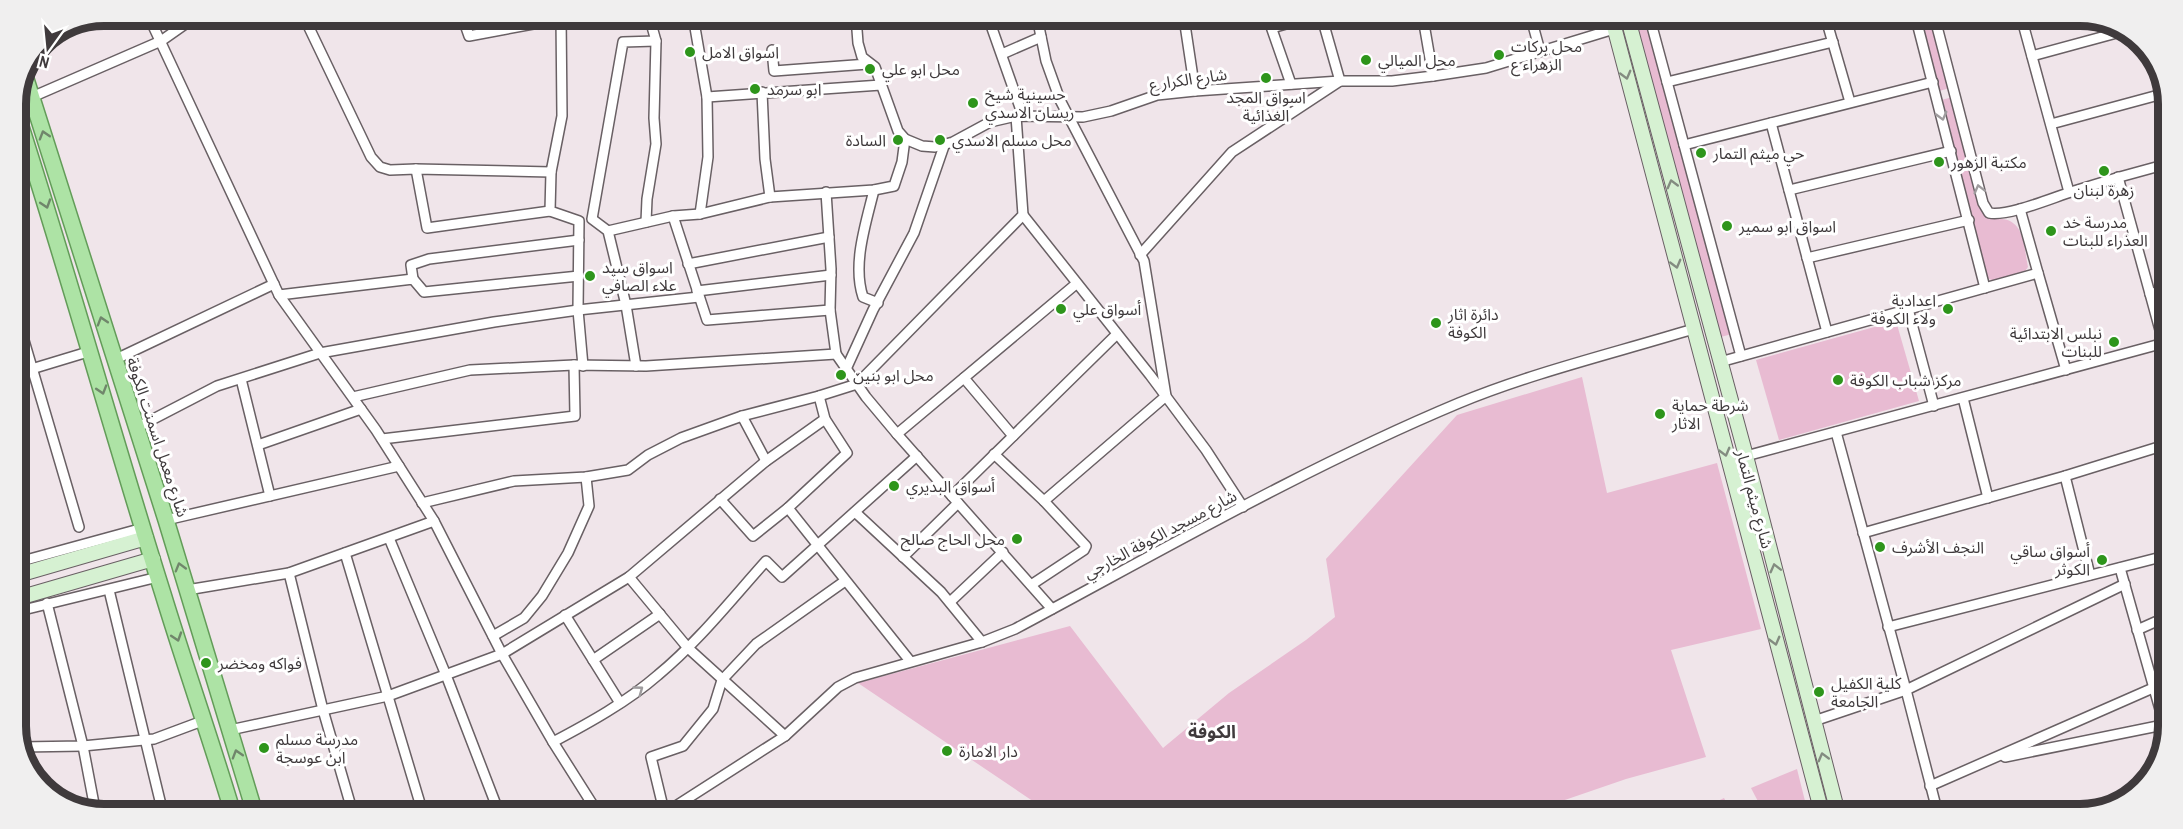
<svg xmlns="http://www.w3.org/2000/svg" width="2183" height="829" font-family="'Archivo Narrow','Noto Sans Arabic',sans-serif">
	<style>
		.green { fill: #e8bbd2 }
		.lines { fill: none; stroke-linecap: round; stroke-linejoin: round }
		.street-casing { stroke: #696064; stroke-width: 12 }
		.secondary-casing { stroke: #696064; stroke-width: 16 }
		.primary-casing { stroke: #639c59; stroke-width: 18 }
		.street { stroke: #fff; stroke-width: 9 }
		.secondary { stroke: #d6f1d2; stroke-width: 14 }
		.primary { stroke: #ade3a5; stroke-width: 15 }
		.oneway { stroke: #838c80 }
		.oneway2 { stroke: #9f9c9e }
		.oneway3 { stroke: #70866b }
		.poi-dot { fill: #2e951b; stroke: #fff; stroke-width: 2 }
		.labels { text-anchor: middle; stroke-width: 6; stroke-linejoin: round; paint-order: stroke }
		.poi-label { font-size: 16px; fill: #3f3a3c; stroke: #fff; text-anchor: start }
		.street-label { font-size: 16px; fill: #3f3a3c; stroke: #fff }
		.neighbourhood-label { font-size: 18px; font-weight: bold; fill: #3f3a3c; stroke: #fff }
		.rim { fill: none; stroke: #3f3a3c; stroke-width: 8 }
	</style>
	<rect width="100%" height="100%" fill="#f0e5ea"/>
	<g class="green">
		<polygon points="1631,19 1647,19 1732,334 1717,338"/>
		<polygon points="1919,19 1931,19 1950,88 1939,91"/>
		<path d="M 1953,97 L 1984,214 C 1990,220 1994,218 2002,219 C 2025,221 2024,249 2028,267 L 2023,274 L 1994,281 L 1987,278 L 1941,100 Z"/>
		<polygon points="1896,321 1919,401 1779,440 1756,360"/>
		<polygon points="1582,377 1607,493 1717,463 1761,629 1671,650 1706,757 1626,779 1527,813 1049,812 858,683 1070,626 1163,748 1229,693 1306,640 1335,617 1326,559 1457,415"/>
		<polygon points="1797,769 1808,813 1764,813 1751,788"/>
		<polygon points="1724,798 1732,813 1693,813"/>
	</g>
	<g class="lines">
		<g class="street-casing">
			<g id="street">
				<polyline points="148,15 279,295 376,430 434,521 502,654 553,742 596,810"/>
				<polyline points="303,15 371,157 380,167 390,170 416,169 551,172 562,116 561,16"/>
				<polyline points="462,16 469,36 544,22 556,16"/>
				<polyline points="693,16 707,97 708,157 700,214"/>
				<polyline points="856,17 858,43 862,57 875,67 898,131 905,139 922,146 935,147 953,142 990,122 1016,116 1083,117 1111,111 1157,95 1195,91 1340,81 1392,81 1433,76 1486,68 1614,29"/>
				<polyline points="988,17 1023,116"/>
				<polyline points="1037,17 1046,61 1060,100 1144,261 1166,396 1044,501"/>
				<polyline points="1184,18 1195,91"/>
				<polyline points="1268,18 1291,84"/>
				<polyline points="1423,18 1433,76"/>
				<polyline points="1531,18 1540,51"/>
				<polyline points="1650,19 1741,356"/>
				<polyline points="1826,19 1850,102"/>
				<polyline points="1916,19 1985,288"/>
				<path d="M 1935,19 L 1983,203 L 1989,213 C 2008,217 2054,197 2074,191 C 2105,181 2136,172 2167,164"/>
				<polyline points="2022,20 2069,192"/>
				<polyline points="1272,28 1307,18"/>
				<polyline points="772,50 774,71 868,64"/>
				<polyline points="1002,54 1041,37"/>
				<polyline points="2032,56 2124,31"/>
				<polyline points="1667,82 1833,42"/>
				<polyline points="762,92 765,159 770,197"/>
				<polyline points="32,97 161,41 198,15"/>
				<polyline points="707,97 881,85"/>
				<polyline points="1771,123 1827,332"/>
				<polyline points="2051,124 2166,93"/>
				<polyline points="1684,145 1933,82"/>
				<polyline points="416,169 427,228 550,211"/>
				<polyline points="551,172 550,211 579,221 578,310 583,366"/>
				<polyline points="2118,177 2166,352"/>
				<path d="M 874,190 C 866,223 852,264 863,297 L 878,303"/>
				<polyline points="1789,190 1951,151"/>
				<polyline points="826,192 831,269 830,310 836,354"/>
				<polyline points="1023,215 1150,375 1206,450 1243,507"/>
				<polyline points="673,216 707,320 830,310"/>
				<polyline points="646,222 647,199 656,144 654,118 656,41 649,16"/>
				<polyline points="608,231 673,216 700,214 770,197 874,190 894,186 902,162 905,139"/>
				<polyline points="1140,255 1232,152 1340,81 1322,18"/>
				<polyline points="1807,258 1969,220"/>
				<polyline points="688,264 829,237"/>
				<polyline points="2038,273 2066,370"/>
				<polyline points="413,279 411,265 429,259 579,240"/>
				<polyline points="697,291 831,275"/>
				<polyline points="2150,294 2166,289"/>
				<polyline points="279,295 413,279 424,292 579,276"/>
				<polyline points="1908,309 1934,406"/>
				<polyline points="15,310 79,527"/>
				<polyline points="114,360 274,284"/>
				<polyline points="1720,362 2038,273 2020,209"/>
				<polyline points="636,366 626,305 608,231 592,219 623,42 656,41"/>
				<polyline points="847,367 873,310 914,233 944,146"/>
				<polyline points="15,374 91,351"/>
				<polyline points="964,378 1013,436"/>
				<polyline points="241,379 270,496"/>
				<polyline points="353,397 470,370 574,365 646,366 836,354 866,397 897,434 1052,609"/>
				<polyline points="1963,398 1988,498"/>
				<polyline points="742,416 766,461"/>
				<polyline points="136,428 217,386 320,353 494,322 578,310 699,297"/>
				<polyline points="1836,432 1906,690 1938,814"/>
				<polyline points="897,434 1076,284"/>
				<polyline points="382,439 575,416 574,365"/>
				<polyline points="258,445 361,409"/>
				<polyline points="994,454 1044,501 1086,546 1084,550 1031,585"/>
				<polyline points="1746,456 2164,343"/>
				<polyline points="2065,476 2090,575"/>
				<polyline points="952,496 1117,334"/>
				<polyline points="720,499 753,536 788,508 847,453 825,419 819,396"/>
				<polyline points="422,503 514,481 586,477 628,470 648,455 681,438 742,416 819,396 857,384 1023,215 1016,116"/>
				<polyline points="788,508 910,661"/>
				<polyline points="855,512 941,592 982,642"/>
				<polyline points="166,520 399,466"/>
				<polyline points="1863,533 2065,476 2165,445"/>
				<polyline points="389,538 446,675 498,810"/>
				<polyline points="345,553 422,810"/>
				<polyline points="903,557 958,503"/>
				<polyline points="15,563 143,528"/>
				<polyline points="2120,568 2163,720"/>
				<polyline points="289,573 323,710 352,810"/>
				<polyline points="629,577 688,648 785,736"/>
				<polyline points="109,590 162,809"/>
				<polyline points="187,590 289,573 434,521"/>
				<polyline points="950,602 1003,552"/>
				<polyline points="47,603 83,746 95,809"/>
				<polyline points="15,612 158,577"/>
				<polyline points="565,615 620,703"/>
				<polyline points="1888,627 2165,556"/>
				<polyline points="2137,630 2164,618"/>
				<polyline points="493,636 524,618 542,596 568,553 589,506 586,477"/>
				<polyline points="593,660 660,614"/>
				<polyline points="1814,721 1906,690 2125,584"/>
				<polyline points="230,730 388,696 502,654 629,577 766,461 825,419"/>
				<path d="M 553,742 C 589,723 627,702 658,675 C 698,642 731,600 766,561 L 782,577 L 917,456"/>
				<polyline points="21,747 83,746 154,739 205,720"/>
				<polyline points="2005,757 2163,725"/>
				<polyline points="1930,786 2153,688"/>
				<polyline points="664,811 651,757 683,746 713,709 722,680 756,644 845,581"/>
				<path d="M 668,811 L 785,736 L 838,687 L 855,678 L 982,642 L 1015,629 C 1161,551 1306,467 1459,403 C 1534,372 1615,353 1693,329"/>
			</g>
		</g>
		<g class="secondary-casing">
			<g id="secondary">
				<polyline points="1612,19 1822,813"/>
				<polyline points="1628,19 1746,456 1838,813"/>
				<polyline points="15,576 146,538"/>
				<polyline points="15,599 153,559"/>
			</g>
		</g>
		<g class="primary-casing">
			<g id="primary">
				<polyline points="25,76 166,520 254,810"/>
				<path d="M 15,108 C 67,269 112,432 163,594 C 185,666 210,737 232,810"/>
			</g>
		</g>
		<use href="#street" class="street"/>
		<use href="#secondary" class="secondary"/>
		<use href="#primary" class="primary"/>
	</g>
	<defs><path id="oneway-chevron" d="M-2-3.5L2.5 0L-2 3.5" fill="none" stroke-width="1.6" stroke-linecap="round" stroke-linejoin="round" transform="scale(1.5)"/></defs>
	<g class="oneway">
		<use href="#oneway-chevron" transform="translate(1626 75) rotate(75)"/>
		<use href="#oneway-chevron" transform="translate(1672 184) rotate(-105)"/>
		<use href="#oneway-chevron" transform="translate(1676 264) rotate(75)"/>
		<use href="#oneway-chevron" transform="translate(1725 452) rotate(75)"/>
		<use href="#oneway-chevron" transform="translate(1775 568) rotate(-104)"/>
		<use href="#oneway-chevron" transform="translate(1775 641) rotate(75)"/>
		<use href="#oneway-chevron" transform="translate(1823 757) rotate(-105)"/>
	</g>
	<g class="oneway2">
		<use href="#oneway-chevron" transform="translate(1942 116) rotate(75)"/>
		<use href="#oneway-chevron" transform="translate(1979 189) rotate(-104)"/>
		<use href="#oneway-chevron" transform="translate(639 690) rotate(-36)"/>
	</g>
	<g class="oneway3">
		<use href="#oneway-chevron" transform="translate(44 135) rotate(-107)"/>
		<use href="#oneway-chevron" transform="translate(46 204) rotate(72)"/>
		<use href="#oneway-chevron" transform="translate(102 321) rotate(-107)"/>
		<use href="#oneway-chevron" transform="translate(102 390) rotate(73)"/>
		<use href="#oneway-chevron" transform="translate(180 567) rotate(-106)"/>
		<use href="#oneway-chevron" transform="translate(177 637) rotate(72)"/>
		<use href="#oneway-chevron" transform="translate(237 754) rotate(-107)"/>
	</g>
	<g class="poi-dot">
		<circle cx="690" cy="52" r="6"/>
		<circle cx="1499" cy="55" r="6"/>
		<circle cx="1366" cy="60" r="6"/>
		<circle cx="870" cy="69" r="6"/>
		<circle cx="1266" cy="78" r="6"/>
		<circle cx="755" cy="89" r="6"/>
		<circle cx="973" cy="103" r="6"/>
		<circle cx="898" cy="140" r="6"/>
		<circle cx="940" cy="140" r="6"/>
		<circle cx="1701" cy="153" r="6"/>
		<circle cx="1939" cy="162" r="6"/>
		<circle cx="2104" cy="171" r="6"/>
		<circle cx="1727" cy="226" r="6"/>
		<circle cx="2051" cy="231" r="6"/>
		<circle cx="590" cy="276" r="6"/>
		<circle cx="1061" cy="309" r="6"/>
		<circle cx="1948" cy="309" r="6"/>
		<circle cx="1436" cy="323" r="6"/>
		<circle cx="2114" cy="342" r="6"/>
		<circle cx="841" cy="375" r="6"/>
		<circle cx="1838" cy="380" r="6"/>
		<circle cx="1660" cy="414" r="6"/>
		<circle cx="894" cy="486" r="6"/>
		<circle cx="1017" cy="539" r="6"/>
		<circle cx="1880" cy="547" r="6"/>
		<circle cx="2102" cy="560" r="6"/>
		<circle cx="206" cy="663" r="6"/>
		<circle cx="1819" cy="692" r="6"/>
		<circle cx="264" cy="748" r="6"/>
		<circle cx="947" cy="751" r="6"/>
	</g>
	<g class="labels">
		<g class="poi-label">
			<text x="1511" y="52">محل بركات<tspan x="1511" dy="18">الزهراء ع</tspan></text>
			<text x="702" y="58">اسواق الامل</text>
			<text x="1378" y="66">محل الميالي</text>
			<text x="882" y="75">محل ابو علي</text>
			<text x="767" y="95">ابو سرمد</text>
			<text x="985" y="100">حسينية شيخ<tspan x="985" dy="18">ريسان الاسدي</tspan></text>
			<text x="1266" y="103" text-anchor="middle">اسواق المجد<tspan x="1266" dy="18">الغذائية</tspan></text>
			<text x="886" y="146" text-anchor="end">السادة</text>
			<text x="952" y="146">محل مسلم الاسدي</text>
			<text x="1713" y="159">حي ميثم التمار</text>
			<text x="1951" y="168">مكتبة الزهور</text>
			<text x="2104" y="196" text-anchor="middle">زهرة لبنان</text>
			<text x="2063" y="228">مدرسة خد<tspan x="2063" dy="18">العذراء للبنات</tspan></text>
			<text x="1739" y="232">اسواق ابو سمير</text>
			<text x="602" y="273">اسواق سيد<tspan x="602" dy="18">علاء الصافي</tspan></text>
			<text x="1936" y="306" text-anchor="end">اعدادية<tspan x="1936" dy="18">ولاء الكوفة</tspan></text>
			<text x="1073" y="315">أسواق علي</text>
			<text x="1448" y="320">دائرة اثار<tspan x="1448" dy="18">الكوفة</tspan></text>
			<text x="2102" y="339" text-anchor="end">نبلس الابتدائية<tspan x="2102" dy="18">للبنات</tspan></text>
			<text x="853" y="381">محل ابو بنين</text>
			<text x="1850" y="386">مركز شباب الكوفة</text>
			<text x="1672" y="411">شرطة حماية<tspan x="1672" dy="18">الاثار</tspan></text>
			<text x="906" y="492">أسواق البديري</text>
			<text x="1005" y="545" text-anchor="end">محل الحاج صالح</text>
			<text x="1892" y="553">النجف الأشرف</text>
			<text x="2090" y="557" text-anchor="end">أسواق ساقي<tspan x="2090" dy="18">الكوثر</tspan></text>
			<text x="218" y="669">فواكه ومخضر</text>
			<text x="1831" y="689">كلية الكفيل<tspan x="1831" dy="18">الجامعة</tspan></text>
			<text x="276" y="745">مدرسة مسلم<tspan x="276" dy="18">ابن عوسجة</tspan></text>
			<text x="959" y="757">دار الامارة</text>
		</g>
		<g class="street-label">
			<text transform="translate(1188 79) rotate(-8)" y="6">شارع الكرار ع</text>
			<text transform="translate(158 437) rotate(72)" y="6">شارع معمل اسمنت الكوفة</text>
			<text transform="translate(1755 499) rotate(75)" y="6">شارع ميثم التمار</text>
			<text transform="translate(1160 534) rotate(-28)" y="6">شارع مسجد الكوفة الخارجي</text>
		</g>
		<g class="neighbourhood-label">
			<text x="1212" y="738">الكوفة</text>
		</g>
	</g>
	<path d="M0 0H2183V829H0ZM104 26H2080A78 78 0 0 1 2158 104V726A78 78 0 0 1 2080 804H104A78 78 0 0 1 26 726V104A78 78 0 0 1 104 26Z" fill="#f0efef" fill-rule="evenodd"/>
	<path class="rim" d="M104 26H2080A78 78 0 0 1 2158 104V726A78 78 0 0 1 2080 804H104A78 78 0 0 1 26 726V104A78 78 0 0 1 104 26Z"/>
	<g transform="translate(48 48) rotate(195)" stroke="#ffffff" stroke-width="4.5" paint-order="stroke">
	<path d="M0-4.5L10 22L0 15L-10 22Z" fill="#3f3a3c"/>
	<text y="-9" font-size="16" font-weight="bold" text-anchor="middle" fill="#3f3a3c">N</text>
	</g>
</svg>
